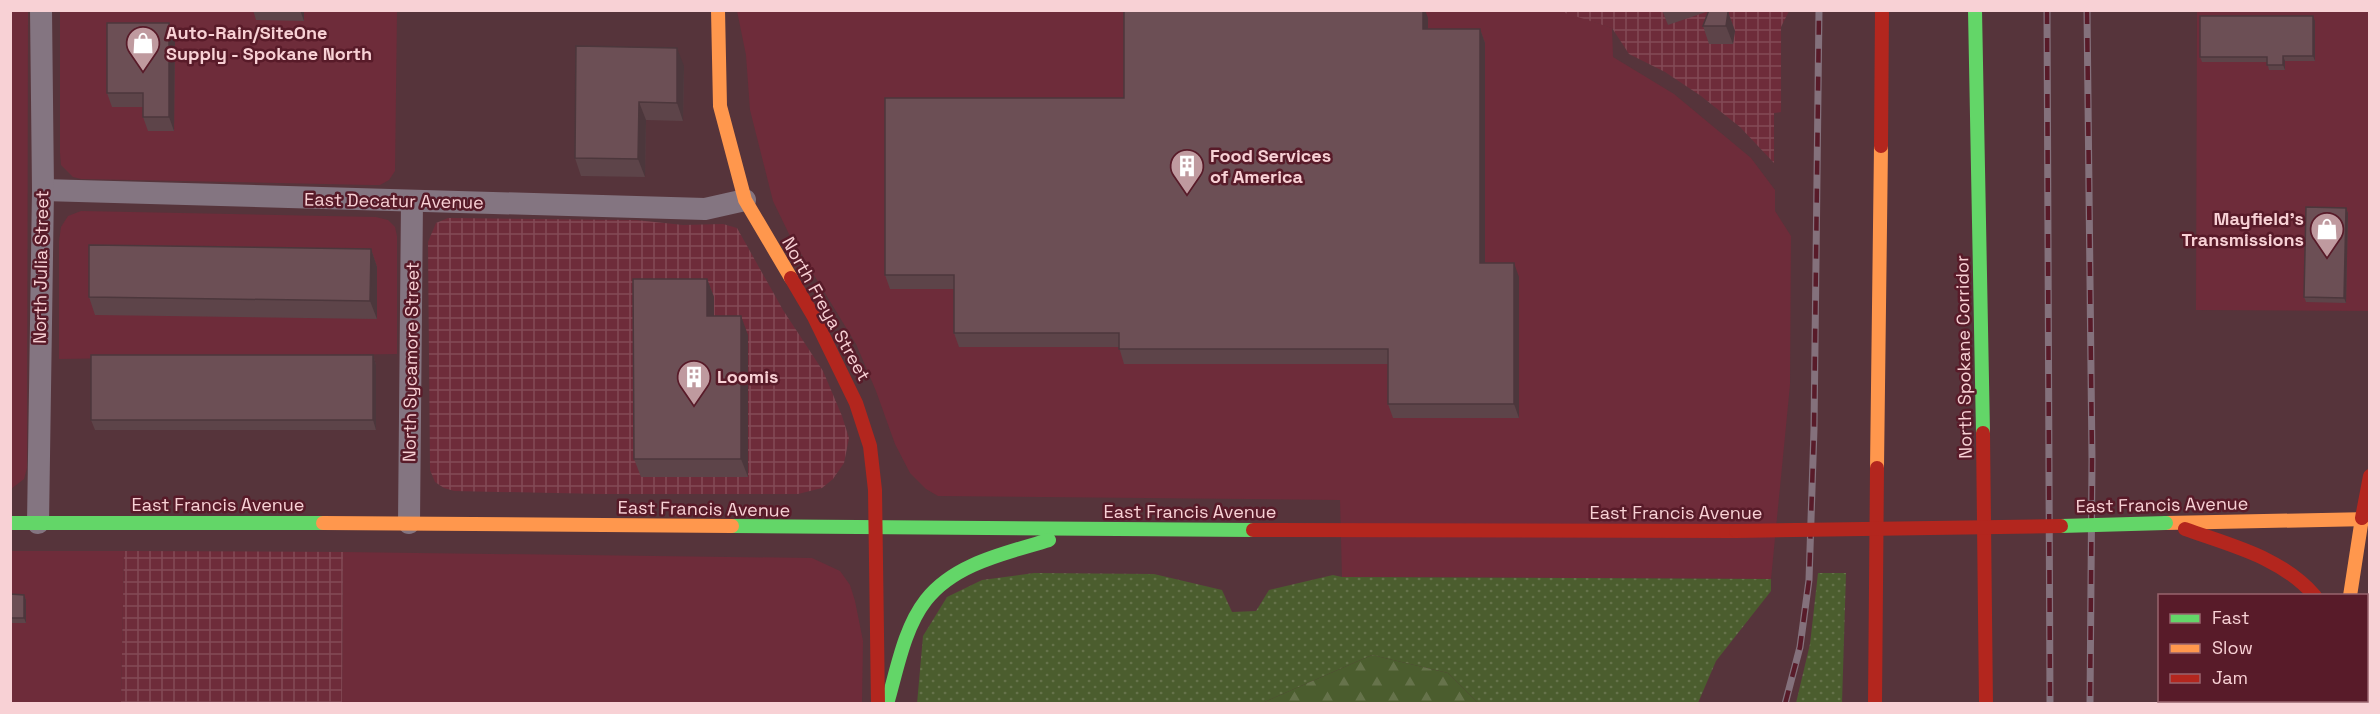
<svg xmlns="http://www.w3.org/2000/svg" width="2380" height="714" font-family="'Space Grotesk',sans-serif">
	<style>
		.built { fill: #6e2c3a }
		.industrial { fill: url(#industrial-grid) }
		.grass { fill: url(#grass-dots) }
		.forest { fill: url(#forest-firs) }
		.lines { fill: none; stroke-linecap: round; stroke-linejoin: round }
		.street { stroke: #847581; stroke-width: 22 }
		.fast { stroke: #63d668; stroke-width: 14 }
		.slow { stroke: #ff974d; stroke-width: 14 }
		.jam { stroke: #b3261e; stroke-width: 14 }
		.rail-casing { stroke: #84717c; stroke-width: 7 }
		.rail { stroke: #581b29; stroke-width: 4.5; stroke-dasharray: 14; stroke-linecap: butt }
		.fast-bridge { stroke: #63d668; stroke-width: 14 }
		.jam-bridge { stroke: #b3261e; stroke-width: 14 }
		.wall { fill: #5d4449 }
		.shaded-wall { fill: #4c373c }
		.building { fill: #6c4f55; stroke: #4c373c; stroke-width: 1.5 }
		.labels { text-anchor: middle; stroke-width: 5; stroke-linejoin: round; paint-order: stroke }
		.poi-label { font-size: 18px; font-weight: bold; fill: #f8d1d5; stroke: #581b29; text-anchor: start }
		.street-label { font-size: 18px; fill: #f8d1d5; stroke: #581b29 }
	</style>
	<defs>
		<pattern id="industrial-grid" width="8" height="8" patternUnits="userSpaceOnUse" patternTransform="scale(1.5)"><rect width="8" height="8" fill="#6e2c3a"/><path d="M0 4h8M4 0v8" fill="none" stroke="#834a56"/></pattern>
		<pattern id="grass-dots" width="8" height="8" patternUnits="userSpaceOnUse" patternTransform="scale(1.5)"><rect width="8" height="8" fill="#4b5d2e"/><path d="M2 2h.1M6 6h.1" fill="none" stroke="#66734b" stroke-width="1.8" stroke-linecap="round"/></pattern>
		<pattern id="forest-firs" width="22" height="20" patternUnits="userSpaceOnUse" patternTransform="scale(1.5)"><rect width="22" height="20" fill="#4b5d2e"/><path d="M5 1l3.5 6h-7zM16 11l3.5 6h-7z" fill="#66734b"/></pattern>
	</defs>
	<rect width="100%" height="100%" fill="#56343b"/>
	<g class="built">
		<polygon points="1559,10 1612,28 1613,57 1674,94 1751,158 1775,190 1775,211 1791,236 1790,385 1771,579 1342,577 1340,500 938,496 926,489 910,473 895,444 876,391 856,344 789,234 773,201 750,110 746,55 737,11"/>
		<polygon points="28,11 27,468 24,479 11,489 10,11"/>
		<polygon points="60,11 397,11 395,171 389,180 380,185 371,185 81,179 73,177 61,165 60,153"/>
		<polygon points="2197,11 2369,11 2369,311 2196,310"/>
		<polygon points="81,211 376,217 388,220 395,227 397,236 397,354 59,359 59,241 61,227 68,216"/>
		<polygon points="11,551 124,551 121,703 11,704"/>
		<polygon points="343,552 812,558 840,571 850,585 855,601 863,641 862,703 342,704"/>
	</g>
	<g class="industrial">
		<polygon points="1559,11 1789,11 1781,27 1781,112 1774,113 1774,163 1740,127 1701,96 1665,72 1629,54 1612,28"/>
		<polygon points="448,218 636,220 683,225 723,224 737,228 783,310 823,371 842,416 849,438 844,463 833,479 822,488 798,494 602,494 454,491 444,488 435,482 430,470 428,242 436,223"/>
		<polygon points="124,551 343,552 342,703 121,703"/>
	</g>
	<g class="grass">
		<polygon points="1034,573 1154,574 1222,590 1232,612 1256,611 1269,590 1333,575 1342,577 1771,579 1771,591 1716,661 1698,703 1478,703 1448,673 1372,655 1262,703 917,704 923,636 947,597 982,580"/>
		<polygon points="1818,573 1846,573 1842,703 1796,703 1810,644"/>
	</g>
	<polygon class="forest" points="1372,655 1448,673 1478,703 1262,703"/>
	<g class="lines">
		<g class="street">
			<polyline points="43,190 705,209 745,200"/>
			<polyline points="38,523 43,190 41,10"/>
			<polyline points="409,523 412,201"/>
		</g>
		<g class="fast">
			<polyline points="1975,10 1983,433"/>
			<polyline points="10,523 323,523"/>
			<polyline points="732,526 1253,530"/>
			<path d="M 887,704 C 897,670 904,628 926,600 C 955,563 1007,553 1049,540"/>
		</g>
		<g class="slow">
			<polyline points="718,10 720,106 745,200 791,278"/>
			<polyline points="1877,468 1881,146"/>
			<polyline points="323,523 732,526"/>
			<polyline points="2166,523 2370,519"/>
			<polyline points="2350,596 2362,518"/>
		</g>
		<g class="jam">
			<polyline points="1881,146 1882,10"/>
			<polyline points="791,278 814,317 856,403 870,446 875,490 878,704"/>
			<polyline points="1983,433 1986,704"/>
			<polyline points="2362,518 2370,476"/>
			<path d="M 2185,529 C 2232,546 2281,557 2315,596"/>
			<polyline points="1253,530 1736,531"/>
			<polyline points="1875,704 1877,468"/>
			<polyline points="2334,704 2335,700"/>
		</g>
		<g class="rail-casing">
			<g id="rail">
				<polyline points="2047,10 2050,704"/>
				<polyline points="2087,10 2092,460 2090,704"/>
				<polyline points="1785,704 1800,647 1809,580 1814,429 1819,10"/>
			</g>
		</g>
		<use href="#rail" class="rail"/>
		<polyline class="fast-bridge" points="2061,526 2166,523"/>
		<polyline class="jam-bridge" points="1736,531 2061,526"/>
	</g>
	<g class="wall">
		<polygon points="253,10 304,10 304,21 256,20"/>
		<polygon points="1662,10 1725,10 1728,12 1735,31 1733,44 1709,44 1703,26 1709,11 1668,25"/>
		<polygon points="1428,18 1428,29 1480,29 1485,43 1485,263 1519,277 1519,418 1393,418 1388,404 1388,364 1124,364 1119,347 959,347 954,333 954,289 890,289 885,275 1124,98"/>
		<polygon points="2315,21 2315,61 2285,61 2285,70 2269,70 2267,62 2202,62 2200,57"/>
		<polygon points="169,23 175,37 174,131 148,131 143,117 143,107 112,107 107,93"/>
		<polygon points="576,46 684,66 683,121 646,120 645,177 581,176 575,158"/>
		<polygon points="2346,208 2348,213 2346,303 2306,302 2304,297"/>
		<polygon points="371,249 377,267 377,319 95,315 89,297"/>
		<polygon points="707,279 714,297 714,316 748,335 748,477 641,477 634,459"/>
		<polygon points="373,355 376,365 376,430 95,430 91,420"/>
		<polygon points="10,594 24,595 26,600 26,623 10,623"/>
	</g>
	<g class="shaded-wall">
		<polygon points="300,10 304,10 304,21"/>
		<polygon points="1423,10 1425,10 1428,18 1428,43 1423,29"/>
		<polygon points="1728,12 1735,31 1733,44 1726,26"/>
		<polygon points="2313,16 2315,21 2315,61 2313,56"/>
		<polygon points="169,23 175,37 174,131 169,117"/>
		<polygon points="1480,29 1485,43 1485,277 1480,263"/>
		<polygon points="677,48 684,66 683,121 677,103"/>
		<polygon points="2283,56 2285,61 2285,70 2283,65"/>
		<polygon points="639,102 646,120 645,177 638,159"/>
		<polygon points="2346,208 2348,213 2346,303 2344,298"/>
		<polygon points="371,249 377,267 377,319 370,301"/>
		<polygon points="1514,263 1519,277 1519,418 1514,404"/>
		<polygon points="707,279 714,297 714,335 707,316"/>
		<polygon points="741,316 748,335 748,477 741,459"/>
		<polygon points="373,355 376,365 376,430 373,420"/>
		<polygon points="24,595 26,600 26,623 24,618"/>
	</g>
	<g class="building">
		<polygon points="1124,10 1423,10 1423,29 1480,29 1480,263 1514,263 1514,404 1388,404 1388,349 1119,349 1119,333 954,333 954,275 885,275 885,98 1124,98"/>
		<polygon points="1709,10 1725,10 1728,12 1726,26 1703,26"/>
		<polygon points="2200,16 2313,16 2313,56 2283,56 2283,65 2267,65 2267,57 2200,57"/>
		<polygon points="107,23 169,23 169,117 143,117 143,93 107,93"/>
		<polygon points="576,46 677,48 677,103 639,102 638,159 575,158"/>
		<polygon points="2306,207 2346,208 2344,298 2304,297"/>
		<polygon points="89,245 371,249 370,301 89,297"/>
		<polygon points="633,279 707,279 707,316 741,316 741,459 634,459"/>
		<rect x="91" y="355" width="282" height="65"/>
		<polygon points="10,594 24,595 24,618 10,618"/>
	</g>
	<defs>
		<g id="shop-pin" transform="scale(1.725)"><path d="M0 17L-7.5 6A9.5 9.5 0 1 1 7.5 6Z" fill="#bf9a9f" stroke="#581b29"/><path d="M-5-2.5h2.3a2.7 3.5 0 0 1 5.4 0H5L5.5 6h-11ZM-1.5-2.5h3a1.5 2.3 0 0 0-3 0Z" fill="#fff"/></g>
		<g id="building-pin" transform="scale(1.725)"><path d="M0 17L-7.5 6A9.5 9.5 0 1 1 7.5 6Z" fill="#bf9a9f" stroke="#581b29"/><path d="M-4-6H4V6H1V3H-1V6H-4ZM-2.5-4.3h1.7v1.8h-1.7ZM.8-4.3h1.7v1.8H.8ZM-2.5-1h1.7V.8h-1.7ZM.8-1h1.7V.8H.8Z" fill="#fff"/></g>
	</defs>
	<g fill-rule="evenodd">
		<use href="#shop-pin" x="143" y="43"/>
		<use href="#building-pin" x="1187" y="166"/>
		<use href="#shop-pin" x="2327" y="229"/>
		<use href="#building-pin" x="694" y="377"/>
	</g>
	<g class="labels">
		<g class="poi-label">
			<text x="166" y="39">Auto-Rain/SiteOne<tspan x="166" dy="21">Supply - Spokane North</tspan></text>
			<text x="1210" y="162">Food Services<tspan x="1210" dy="21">of America</tspan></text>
			<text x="2304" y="225" text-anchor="end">Mayfield's<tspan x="2304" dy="21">Transmissions</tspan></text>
			<text x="717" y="383">Loomis</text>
		</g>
		<g class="street-label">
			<text transform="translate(394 201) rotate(1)" y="6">East Decatur Avenue</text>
			<text transform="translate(41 267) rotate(-89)" y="6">North Julia Street</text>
			<text transform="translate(826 309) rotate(61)" y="6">North Freya Street</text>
			<text transform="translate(1964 357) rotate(-91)" y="6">North Spokane Corridor</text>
			<text transform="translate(411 362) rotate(-89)" y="6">North Sycamore Street</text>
			<text x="218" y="511">East Francis Avenue</text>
			<text transform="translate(2162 505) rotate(-1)" y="6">East Francis Avenue</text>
			<text transform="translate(704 509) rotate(1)" y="6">East Francis Avenue</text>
			<text x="1190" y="518">East Francis Avenue</text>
			<text x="1676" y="519">East Francis Avenue</text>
		</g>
	</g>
	<rect width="2380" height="714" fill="none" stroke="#f8d1d5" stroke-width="24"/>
	<rect x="2158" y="594" width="210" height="108" fill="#581b29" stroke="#98646e" stroke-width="1.5"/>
	<rect x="2170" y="614" width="30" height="9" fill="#63d668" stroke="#98646e" stroke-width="1.5"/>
	<text x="2212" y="624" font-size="18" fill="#f8d1d5">Fast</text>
	<rect x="2170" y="644" width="30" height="9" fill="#ff974d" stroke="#98646e" stroke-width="1.5"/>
	<text x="2212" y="654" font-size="18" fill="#f8d1d5">Slow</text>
	<rect x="2170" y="674" width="30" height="9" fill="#b3261e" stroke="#98646e" stroke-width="1.5"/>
	<text x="2212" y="684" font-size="18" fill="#f8d1d5">Jam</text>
</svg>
